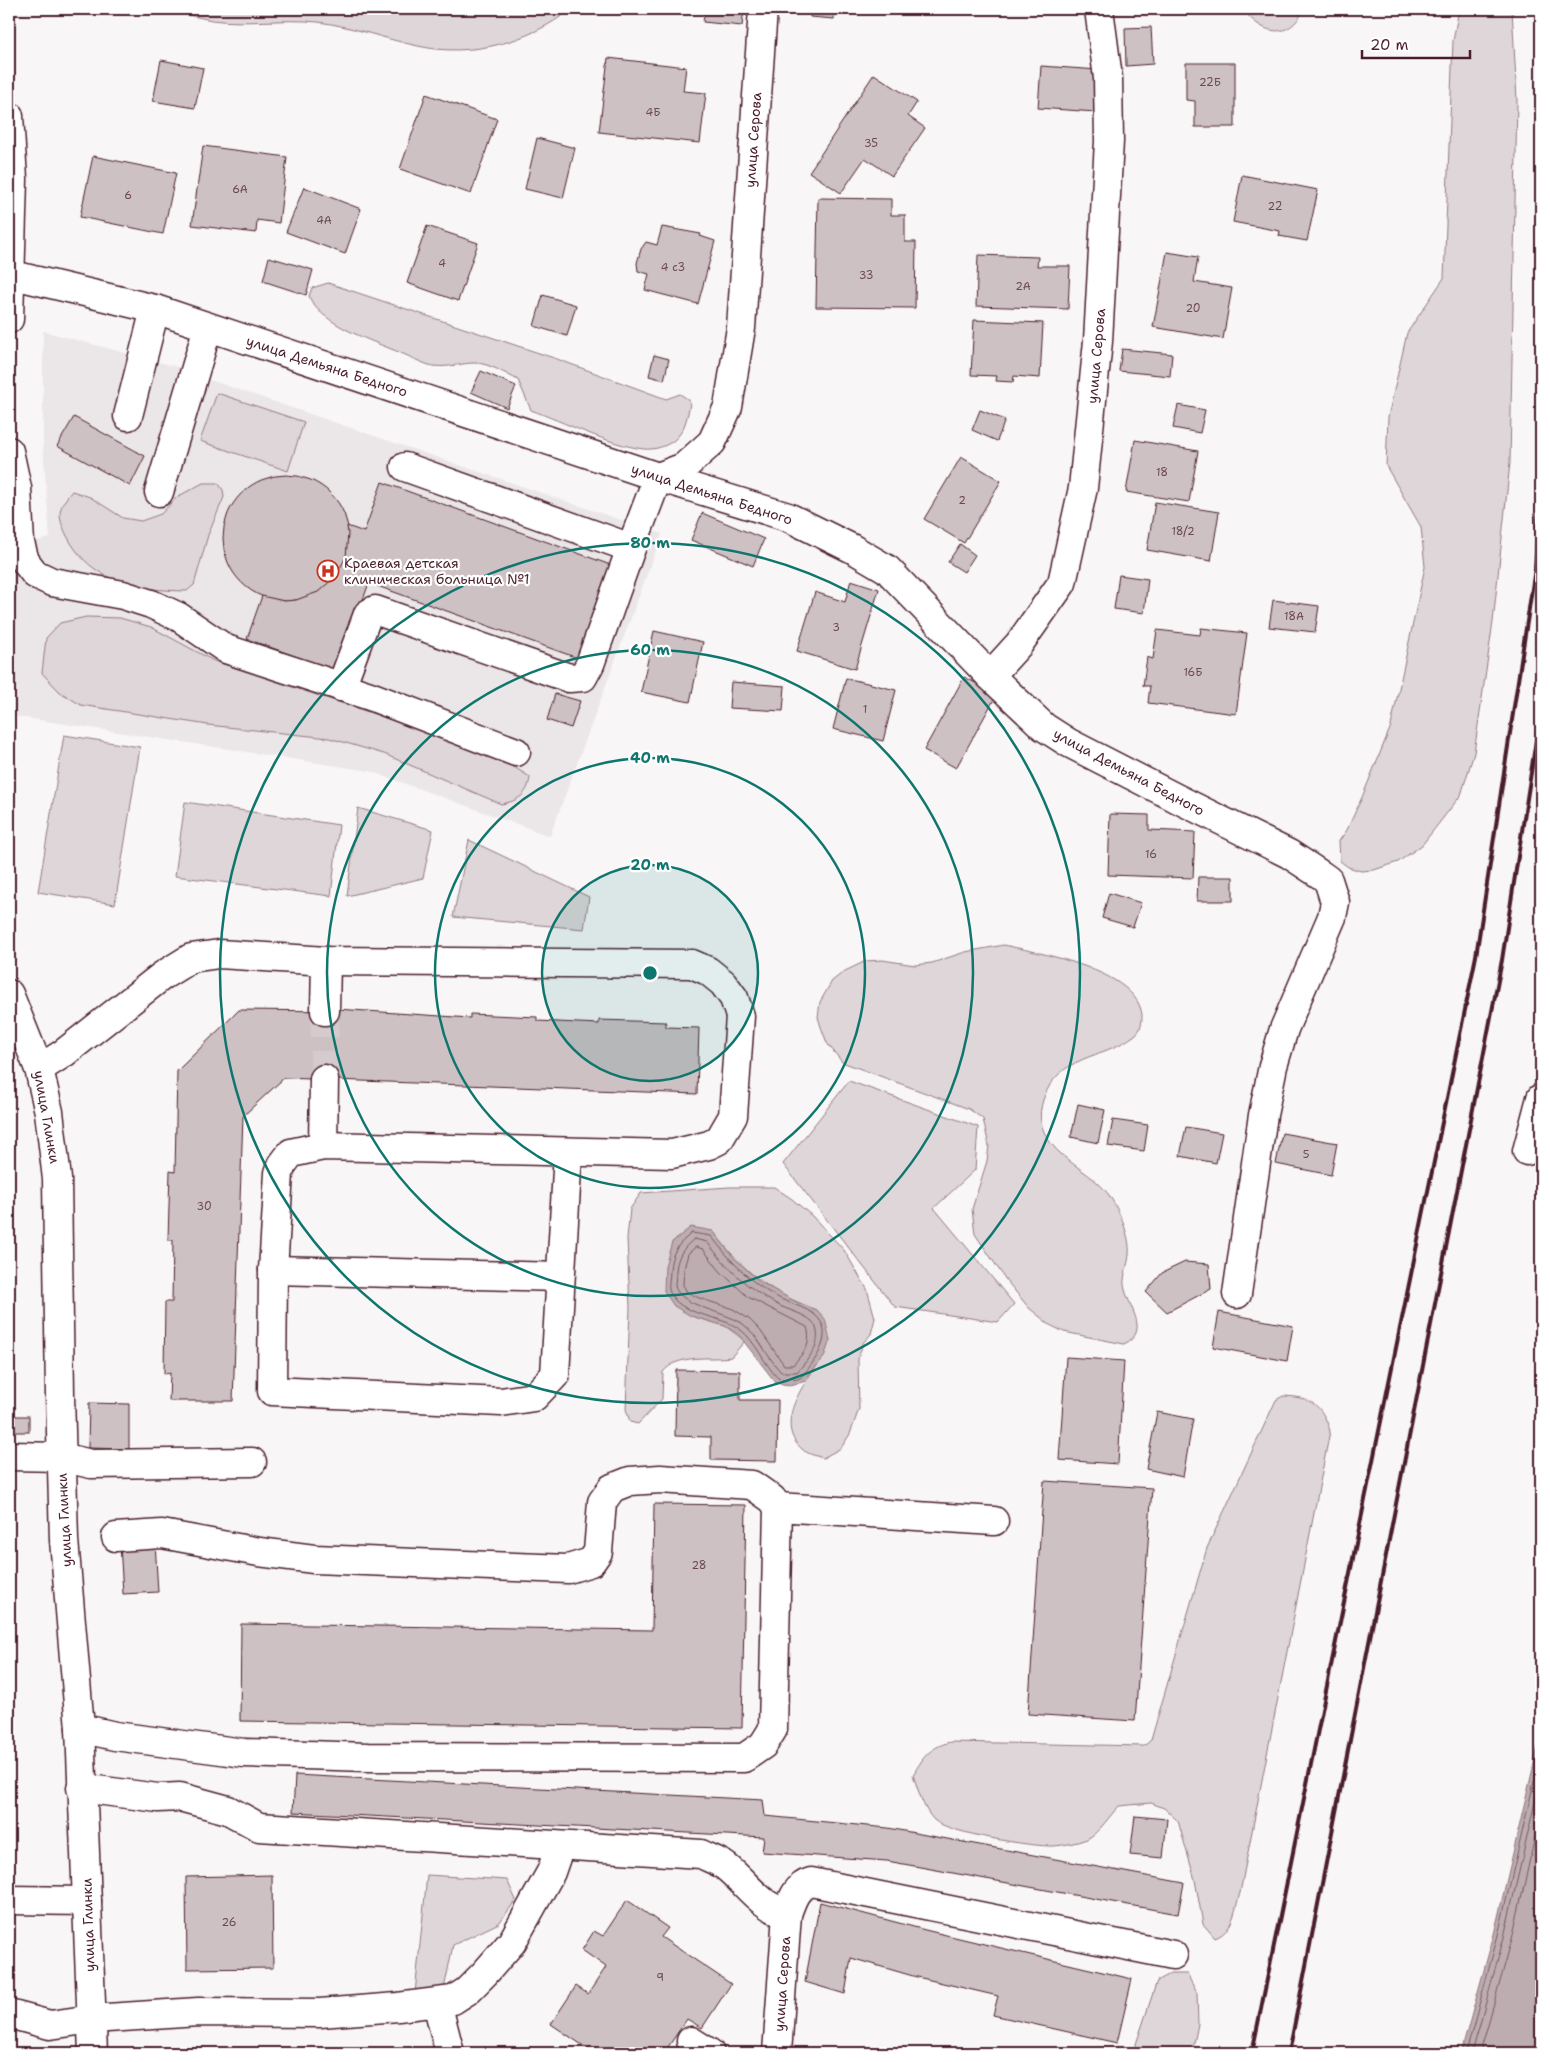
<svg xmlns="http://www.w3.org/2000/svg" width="1550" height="2062" font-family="'Shantell Sans',sans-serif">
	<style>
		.built { fill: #ebe6e8 }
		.green { fill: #ded6d9; stroke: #947a82 }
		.water { fill: #bdadb0; stroke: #8f747b }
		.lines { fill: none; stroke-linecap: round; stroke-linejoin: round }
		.shore { stroke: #785860; stroke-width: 1 }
		.building { fill: #cdc1c4; stroke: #4a1f2b }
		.minor-tunnel { stroke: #d5cbce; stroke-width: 28; stroke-dasharray: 28 14; stroke-linecap: butt }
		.minor-casing { stroke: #4a1f2b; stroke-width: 31 }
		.minor { stroke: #fff; stroke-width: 28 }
		.rail { stroke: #4a1f2b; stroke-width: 4 }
		.ring { fill: none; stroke: #0f766e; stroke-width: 2.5 }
		.labels { text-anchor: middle; stroke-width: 4.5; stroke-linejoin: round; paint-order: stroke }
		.number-label { font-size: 11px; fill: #6b4851 }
		.street-label { font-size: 14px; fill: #4a1f2b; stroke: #fff }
		.poi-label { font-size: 14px; fill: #4a1f2b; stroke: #fff; text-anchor: start }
		.centre { fill: #0f766e; stroke: #fff; stroke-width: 2.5 }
		.ring-label { font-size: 15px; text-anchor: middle; font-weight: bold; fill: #0f766e; stroke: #fff; stroke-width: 4.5; stroke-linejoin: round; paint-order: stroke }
	</style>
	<rect width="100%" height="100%" fill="#f8f6f7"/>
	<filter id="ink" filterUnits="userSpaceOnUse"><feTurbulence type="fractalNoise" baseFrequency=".02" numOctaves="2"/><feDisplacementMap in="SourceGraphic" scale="10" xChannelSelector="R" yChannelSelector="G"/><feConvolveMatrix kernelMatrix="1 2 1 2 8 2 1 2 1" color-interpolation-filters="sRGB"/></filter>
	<g filter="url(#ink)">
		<polygon class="built" points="43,331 181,368 195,375 662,534 550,836 370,771 13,716 9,547 50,538 43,446"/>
		<g class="green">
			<path d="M 164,9 L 571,9 C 530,42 470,58 418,46 C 384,39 352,26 318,22 C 283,18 246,25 212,20 C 196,17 179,13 164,9 Z"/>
			<path d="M 1243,9 L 1304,9 C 1289,42 1261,34 1243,9 Z"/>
			<polygon points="1459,9 1512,9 1517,100 1510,463 1493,622 1474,753 1461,795 1422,845 1398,862 1374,870 1361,871 1348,867 1340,861 1339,841 1347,830 1363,795 1391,726 1425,567 1421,527 1386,466 1388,417 1407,333 1444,278 1453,41"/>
			<path d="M 328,283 L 557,359 L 666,399 L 680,394 L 689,400 L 690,404 C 687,417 685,432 673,441 C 665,447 653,450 644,449 C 609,445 564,422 531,410 L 518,380 C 506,374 489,363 475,363 C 461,363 448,368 433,366 C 423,364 411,357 401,353 C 375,342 319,324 309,296 L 312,288 Z"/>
			<polygon points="217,393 304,422 288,471 200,441"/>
			<path d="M 203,483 L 218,483 L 223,490 L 224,497 L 208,535 L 194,585 L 187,591 C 138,590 92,584 67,536 C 57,515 57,509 72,491 L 90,497 L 123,518 L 141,521 L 161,514 L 177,497 Z"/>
			<path d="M 86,617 L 120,618 L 151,627 L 214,661 L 468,745 L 496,756 L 530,777 C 528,795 518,801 501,804 L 384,754 L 329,738 L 208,725 L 81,705 L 60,692 L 42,673 L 46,638 L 60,623 Z"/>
			<polygon points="64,735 140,747 115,904 38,892"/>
			<polygon points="185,802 339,825 331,896 175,876"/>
			<polygon points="358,808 433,830 423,878 347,896"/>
			<polygon points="469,840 589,897 584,929 453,917"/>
			<path d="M 1004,945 C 1039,953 1137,970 1142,1015 C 1142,1022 1141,1030 1135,1035 C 1102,1060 1058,1054 1043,1100 C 1038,1116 1040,1128 1050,1142 C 1065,1163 1094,1174 1109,1195 C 1119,1210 1131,1237 1129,1255 C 1128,1265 1123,1276 1124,1285 C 1127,1306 1152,1331 1124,1344 L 1064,1332 L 1050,1325 L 1029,1308 L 1006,1280 L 975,1234 L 972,1209 L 987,1161 L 989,1146 L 983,1119 L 969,1109 L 842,1062 L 827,1043 L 821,1027 L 818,1017 L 820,1002 L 832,981 L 845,971 L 866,961 L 882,960 L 915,965 L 932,963 L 965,952 Z"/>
			<polygon points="849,1081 978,1127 975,1170 934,1208 1014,1304 998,1322 895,1307 783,1164"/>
			<path d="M 729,1187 L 774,1187 L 792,1199 L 812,1216 L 844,1250 L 867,1289 L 875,1318 L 871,1334 L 863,1343 L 858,1359 L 859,1409 L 850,1434 L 841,1448 L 823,1458 C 817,1456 807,1454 802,1449 C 772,1424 806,1379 824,1357 L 817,1310 C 769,1292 745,1273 713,1231 L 691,1316 L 725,1326 L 745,1341 L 731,1357 C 708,1360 679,1353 663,1372 L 662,1399 L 638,1424 L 630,1422 L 626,1409 L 630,1308 L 627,1238 L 630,1209 L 641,1193 Z"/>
			<path d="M 1283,1396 C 1310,1397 1322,1404 1330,1431 L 1240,1893 C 1235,1909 1233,1932 1215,1938 L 1203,1924 L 1195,1880 L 1178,1821 L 1164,1808 L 1151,1803 L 1119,1806 C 1110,1815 1099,1833 1087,1839 C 1076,1843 1065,1845 1054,1846 C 1033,1847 948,1833 934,1820 C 923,1809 918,1789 913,1775 C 923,1757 929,1748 950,1742 L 1144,1746 L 1151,1740 L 1207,1548 L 1276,1400 Z"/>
			<polygon points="427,1875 507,1880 516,1900 499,1923 453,1945 444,1989 415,1993"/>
			<polygon points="1170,1974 1187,1974 1197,1993 1198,2024 1192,2053 1133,2053 1157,1981"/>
		</g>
		<g class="water">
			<polygon points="691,1227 713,1231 734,1258 760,1282 794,1301 817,1310 825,1319 830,1340 824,1357 803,1382 790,1385 776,1383 738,1334 725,1326 691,1316 674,1306 664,1291 665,1266 672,1242"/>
			<polygon points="1541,1734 1541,2053 1461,2053 1494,1934"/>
		</g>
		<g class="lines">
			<g class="shore">
				<path d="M 692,1233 L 711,1236 C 731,1261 749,1282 777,1297 C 788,1303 807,1308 815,1315 C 834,1331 819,1355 808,1369 C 806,1371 803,1376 800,1378 C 794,1381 784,1379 778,1378 C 764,1364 756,1342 741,1330 C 721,1314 678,1317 669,1290 C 668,1285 670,1276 670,1271 C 671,1252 678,1244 692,1233 Z"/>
				<path d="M 694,1239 L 707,1242 C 729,1270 747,1288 778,1305 C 787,1310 810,1315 815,1325 C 823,1344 809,1358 797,1372 L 781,1372 C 767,1357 759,1336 743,1324 C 727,1312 679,1306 675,1286 C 675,1282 676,1276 676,1271 C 677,1257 683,1248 694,1239 Z"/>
				<path d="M 696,1247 L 703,1249 L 720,1271 L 748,1297 L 807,1327 C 812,1344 804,1352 793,1365 L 784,1365 L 760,1330 L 749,1319 L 733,1309 L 699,1298 L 687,1292 L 683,1285 L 684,1269 L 688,1254 Z"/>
				<polyline points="1466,2053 1498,1935 1541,1752"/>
				<polyline points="1472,2053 1504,1937 1541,1776"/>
				<polyline points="1480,2053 1512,1939 1541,1810"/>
			</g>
		</g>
		<g class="building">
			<polygon points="705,9 744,9 742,26 703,22"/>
			<polygon points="811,9 835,9 834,19 810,17"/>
			<polygon points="1151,27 1153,64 1126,66 1125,28"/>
			<polygon points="608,58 686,67 683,91 706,93 700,143 599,132"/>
			<polygon points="161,60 203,68 195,108 153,101"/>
			<polygon points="1186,63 1235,63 1235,127 1195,127 1195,101 1186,100"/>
			<polygon points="1041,66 1099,70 1096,112 1038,108"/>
			<polygon points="874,74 917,102 908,116 925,128 892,176 865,158 841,193 809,172"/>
			<polygon points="426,94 497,119 471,194 400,169"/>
			<polygon points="537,138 575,148 563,198 525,189"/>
			<polygon points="203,146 287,157 279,223 257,220 256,233 192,225"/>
			<polygon points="93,156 176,173 163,234 80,217"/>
			<polygon points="1242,175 1318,190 1307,241 1279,236 1280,231 1233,222"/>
			<polygon points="304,187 361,209 345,254 286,232"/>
			<polygon points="818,198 891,199 891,215 905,215 905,242 916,242 915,308 816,307"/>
			<polygon points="427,226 478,243 458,301 407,283"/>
			<polygon points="662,227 701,234 700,236 715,241 698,304 645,290 649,274 638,271 637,263 641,249 646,242 657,245"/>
			<polygon points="1167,252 1198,257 1194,282 1232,288 1223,339 1153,327"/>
			<polygon points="978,255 1038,257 1037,266 1070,266 1068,309 976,306"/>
			<polygon points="269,257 313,270 306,295 263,281"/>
			<polygon points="543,295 576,305 567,336 534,326"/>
			<polygon points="974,320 1043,323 1040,378 1014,376 1013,382 996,381 997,376 971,375"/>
			<polygon points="1122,349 1172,354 1170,376 1119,371"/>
			<polygon points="654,355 669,359 664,380 649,376"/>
			<polygon points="481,371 516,386 507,408 471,392"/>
			<polygon points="1178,405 1205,410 1200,433 1173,428"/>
			<polygon points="980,410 1005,420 997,441 972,430"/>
			<polygon points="74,417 145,456 130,486 57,446"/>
			<polygon points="1135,440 1198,451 1189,502 1126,492"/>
			<polygon points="961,457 1001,481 964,543 924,519"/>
			<circle cx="286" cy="538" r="63"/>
			<polygon points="382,482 616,567 583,660 369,583 337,671 247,639 262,596 284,601 296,600 318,592 335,577 346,557 348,534 347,526 364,532"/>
			<polygon points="1155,502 1219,512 1211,561 1147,550"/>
			<polygon points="702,513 764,539 753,566 691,540"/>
			<polygon points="960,544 975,555 964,572 948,562"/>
			<polygon points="1119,575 1148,579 1144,613 1114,609"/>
			<polygon points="851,580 879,589 855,669 797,651 815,592 845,602"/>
			<polygon points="1273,600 1319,606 1315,632 1269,627"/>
			<polygon points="1201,628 1247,633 1236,714 1148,703 1150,686 1143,686 1147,657 1153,659 1157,630 1200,635"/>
			<polygon points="654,631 703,642 690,702 641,692"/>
			<polygon points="964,677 997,694 956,768 924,750"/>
			<polygon points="846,678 896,690 883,741 833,729"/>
			<polygon points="731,682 785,686 783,711 729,708"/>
			<polygon points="555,694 580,701 571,728 547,720"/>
			<polygon points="1110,814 1149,815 1149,830 1195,832 1193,878 1108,875"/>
			<polygon points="1198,877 1233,877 1233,901 1197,901"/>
			<polygon points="1109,893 1141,903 1133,927 1102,918"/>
			<polygon points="337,1009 470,1018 470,1014 537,1017 537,1021 599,1024 599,1020 666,1022 666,1027 699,1028 697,1094 284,1078 243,1116 233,1401 169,1401 170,1373 164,1374 165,1302 172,1302 173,1240 168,1240 170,1171 175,1172 177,1071 239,1010 337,1011"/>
			<polygon points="1078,1104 1105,1110 1098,1143 1071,1137"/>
			<polygon points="1113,1120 1148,1125 1144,1151 1108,1146"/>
			<polygon points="1186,1127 1222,1133 1216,1163 1180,1156"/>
			<polygon points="1282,1133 1337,1143 1331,1175 1276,1164"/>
			<polygon points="1185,1262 1209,1264 1211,1289 1167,1312 1146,1292 1162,1273"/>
			<polygon points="1219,1312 1293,1326 1287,1361 1213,1347"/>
			<polygon points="1066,1357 1124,1361 1118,1464 1059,1460"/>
			<polygon points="676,1370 740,1371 740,1400 778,1400 777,1461 711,1460 711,1437 675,1436"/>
			<polygon points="89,1403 129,1404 129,1449 88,1448"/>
			<polygon points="1157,1412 1193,1419 1183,1477 1146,1469"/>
			<rect x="9" y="1416" width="20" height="16"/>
			<polygon points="1044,1481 1152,1488 1135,1721 1028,1714"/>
			<polygon points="654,1504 746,1505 742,1728 240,1721 241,1624 652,1630"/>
			<polygon points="155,1542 158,1592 123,1594 120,1544"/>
			<polygon points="295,1775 763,1800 765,1816 888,1828 1184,1883 1178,1914 887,1861 762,1852 764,1837 293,1812"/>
			<polygon points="1135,1816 1167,1819 1163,1858 1130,1855"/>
			<polygon points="272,1875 273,1968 187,1969 186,1877"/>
			<polygon points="627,1900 668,1928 661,1937 731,1984 702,2028 687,2019 668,2047 677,2053 594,2053 551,2024 576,1986 588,1994 606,1967 582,1950 594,1931 603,1936"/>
			<polygon points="820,1902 925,1930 1132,1979 1117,2043 993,2015 998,1996 913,1976 851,1958 845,1994 805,1982"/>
			<polygon points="433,2049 433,2053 376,2053 376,2051"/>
		</g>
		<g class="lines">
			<polyline class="minor-tunnel" points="324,1079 325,1011"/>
			<g class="minor-casing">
				<g id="minor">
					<polyline points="9,116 13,179 9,319"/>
					<polyline points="9,274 155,309 658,477 788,517 853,549 887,569 990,676 1044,727 1069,743 1178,799 1289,854 1321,875 1328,880 1335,902 1332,917 1284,1029 1273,1066 1263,1115 1237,1294"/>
					<polyline points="128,416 155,309"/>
					<polyline points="9,451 17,488 20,543 25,561 35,574 52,582 123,595 151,604 179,617 226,649 370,696 516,752"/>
					<polyline points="405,467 631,548"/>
					<polyline points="658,477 684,467 712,442 728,407 741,328 763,9"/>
					<polyline points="159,492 208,327"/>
					<polyline points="990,676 1019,644 1062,583 1083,488 1098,341 1109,141 1108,78 1099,9"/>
					<polyline points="341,687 368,614 375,610 569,678 583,677 590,664 631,548 658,477"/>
					<polyline points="9,994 39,1069 49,1112 57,1179 60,1395 64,1540 80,1728 93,2053"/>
					<polyline points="325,1011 326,961"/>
					<polyline points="39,1069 64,1053 162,976 191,958 219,954 326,961 692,964 708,971 723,983 734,998 740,1016 733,1116 719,1140 709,1145 672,1154 323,1146 291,1153 282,1165 279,1173 273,1270 272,1391 501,1402 534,1397 555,1375 568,1153"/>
					<polyline points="323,1146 324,1079"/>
					<polyline points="1527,1151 1541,1098"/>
					<polyline points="273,1270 560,1277"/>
					<polyline points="9,1456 61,1457 91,1464 252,1462"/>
					<polyline points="116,1537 162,1534 259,1552 314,1559 568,1569 591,1562 598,1552 602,1502 612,1488 630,1481 660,1479 752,1485 772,1499 778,1507"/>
					<polyline points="80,1728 115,1736 244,1753 368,1757 744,1758 763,1745 773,1729 778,1507 994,1521"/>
					<path d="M 81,1788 L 158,1798 L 180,1797 L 228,1810 L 259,1827 L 701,1854 C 709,1858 718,1861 725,1866 C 748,1884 757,1904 787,1914"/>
					<polyline points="9,1900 87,1901"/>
					<polyline points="437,2003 450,2053"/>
					<polyline points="9,2014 50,2025 92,2019 198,2012 320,2013 398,2007 453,2000 467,1991 485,1973 512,1942 551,1872 560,1846"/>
					<polyline points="691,2041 710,2053"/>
					<path d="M 777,2053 L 787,1914 C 792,1900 796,1886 811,1882 L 1173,1955"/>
				</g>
			</g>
			<use href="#minor" class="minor"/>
			<g class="rail">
				<polyline points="1252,2053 1476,956 1535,569 1541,477"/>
				<polyline points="1289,2053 1502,960 1541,708"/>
			</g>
		</g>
	</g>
	<circle cx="650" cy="973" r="108" fill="#0f766e" fill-opacity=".12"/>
	<g class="ring">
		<circle cx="650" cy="973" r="108"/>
		<circle cx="650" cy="973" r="215"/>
		<circle cx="650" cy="973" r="323"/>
		<circle cx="650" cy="973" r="430"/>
	</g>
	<defs>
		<g id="hospital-ring" transform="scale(1.125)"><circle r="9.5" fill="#fff" stroke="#c8321e" stroke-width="1.5"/><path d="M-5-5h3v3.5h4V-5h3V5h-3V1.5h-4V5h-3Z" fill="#c8321e"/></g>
	</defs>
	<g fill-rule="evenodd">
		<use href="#hospital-ring" x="328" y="571"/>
	</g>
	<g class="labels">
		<g class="number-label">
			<text x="1210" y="86">22Б</text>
			<text x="653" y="116">4Б</text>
			<text x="871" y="147">35</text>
			<text x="240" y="193">6А</text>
			<text x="128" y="199">6</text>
			<text x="1275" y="210">22</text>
			<text x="324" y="224">4А</text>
			<text x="442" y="267">4</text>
			<text x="673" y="271">4 с3</text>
			<text x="866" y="279">33</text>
			<text x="1023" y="290">2А</text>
			<text x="1193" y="312">20</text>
			<text x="1162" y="476">18</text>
			<text x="962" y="504">2</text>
			<text x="1183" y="535">18/2</text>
			<text x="1294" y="620">18А</text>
			<text x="836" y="631">3</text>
			<text x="1193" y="676">16Б</text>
			<text x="865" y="713">1</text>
			<text x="1151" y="858">16</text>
			<text x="1306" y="1158">5</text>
			<text x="204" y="1210">30</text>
			<text x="699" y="1569">28</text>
			<text x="229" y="1926">26</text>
			<text x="660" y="1981">9</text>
		</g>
		<g class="street-label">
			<text transform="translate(753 140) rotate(-86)" y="5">улица Серова</text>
			<text transform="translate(1096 356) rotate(-85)" y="5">улица Серова</text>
			<text transform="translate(327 366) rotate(18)" y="5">улица Демьяна Бедного</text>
			<text transform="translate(712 494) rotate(18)" y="5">улица Демьяна Бедного</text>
			<text transform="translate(1129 772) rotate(28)" y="5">улица Демьяна Бедного</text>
			<text transform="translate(47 1117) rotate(80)" y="5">улица Глинки</text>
			<text transform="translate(64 1520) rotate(-93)" y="5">улица Глинки</text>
			<text transform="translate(88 1925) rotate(-92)" y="5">улица Глинки</text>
			<text transform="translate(782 1984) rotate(-86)" y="5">улица Серова</text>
		</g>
		<g class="poi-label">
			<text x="344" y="568">Краевая детская<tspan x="344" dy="16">клиническая больница №1</tspan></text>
		</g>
	</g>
	<circle cx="650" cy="973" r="8" class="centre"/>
	<g class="ring-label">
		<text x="650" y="548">80 m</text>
		<text x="650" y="655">60 m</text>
		<text x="650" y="763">40 m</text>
		<text x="650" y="870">20 m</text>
	</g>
	<rect width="1550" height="2062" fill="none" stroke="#fff" stroke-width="30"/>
	<rect x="15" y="15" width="1520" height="2032" fill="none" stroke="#4a1f2b" stroke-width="2" filter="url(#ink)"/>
	<path d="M1362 50v8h108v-8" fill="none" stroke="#4a1f2b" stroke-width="2.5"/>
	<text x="1370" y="50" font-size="15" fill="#4a1f2b" stroke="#ffffff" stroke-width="4" paint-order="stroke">20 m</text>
</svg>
